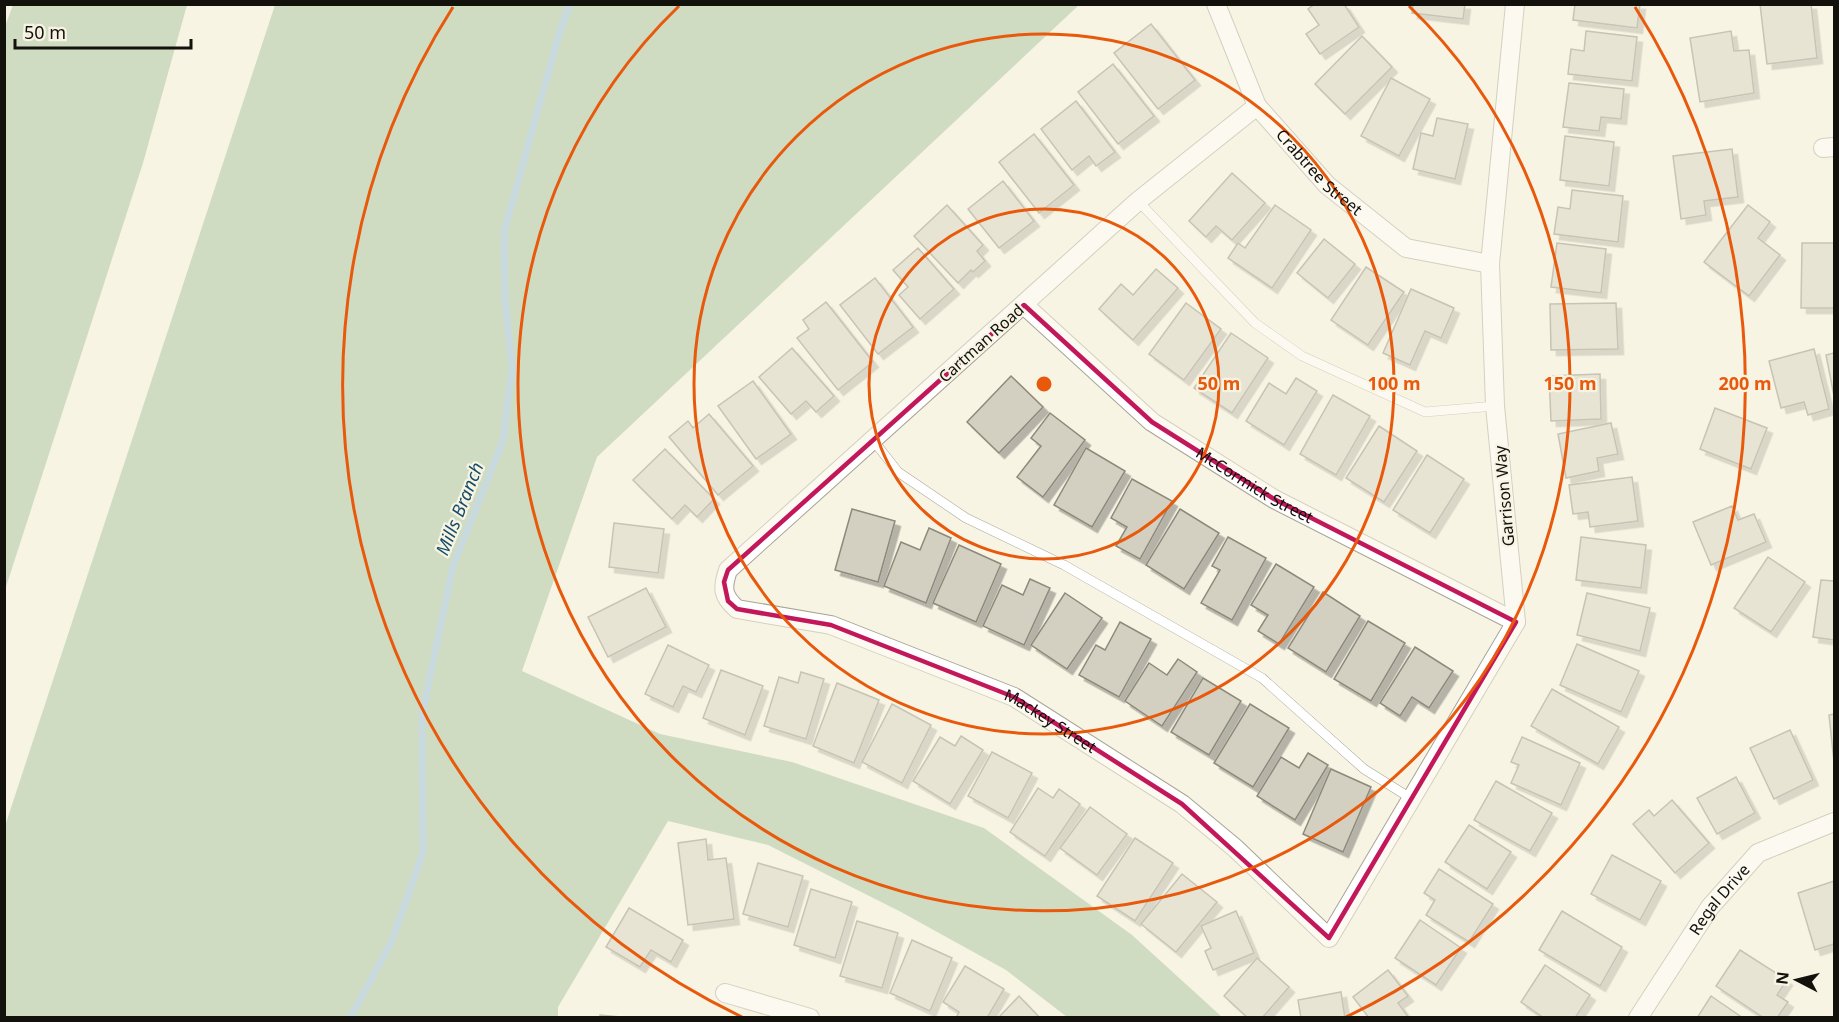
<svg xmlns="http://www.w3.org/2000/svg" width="1839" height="1022" font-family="'Noto Sans',sans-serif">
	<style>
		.forest { fill: #9ebe9a }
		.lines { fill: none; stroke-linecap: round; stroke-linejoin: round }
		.stream { stroke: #8ebad6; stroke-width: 7 }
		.building { fill: #d4d0c1; stroke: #8d8a7b; stroke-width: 1.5; filter: url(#shadow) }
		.lane-casing { stroke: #a8a596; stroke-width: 10 }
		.street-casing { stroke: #a8a596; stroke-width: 20 }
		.lane { stroke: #fff; stroke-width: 9 }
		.street { stroke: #fff; stroke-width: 18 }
		.marked { fill: none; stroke: #c2185b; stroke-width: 4.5; stroke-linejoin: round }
		.ring { fill: none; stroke: #e8590c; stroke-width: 3 }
		.labels { text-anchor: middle; stroke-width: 4.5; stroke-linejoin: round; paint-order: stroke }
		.street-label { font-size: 16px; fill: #12110c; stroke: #f7f4e4 }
		.water-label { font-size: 18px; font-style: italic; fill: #154c68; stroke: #f7f4e4 }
		.centre { fill: #e8590c; stroke: #f7f4e4; stroke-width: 3 }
		.ring-label { font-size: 18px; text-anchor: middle; font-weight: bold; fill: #e8590c; stroke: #f7f4e4; stroke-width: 4.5; stroke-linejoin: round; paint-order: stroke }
	</style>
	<defs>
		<filter id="shadow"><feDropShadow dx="5.5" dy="5.5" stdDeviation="0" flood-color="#0004"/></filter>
	</defs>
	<rect width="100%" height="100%" fill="#f7f4e4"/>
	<g class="forest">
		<polygon points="13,5 187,5 143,163 5,590 4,29"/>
		<polygon points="275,5 1079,5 597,457 522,671 660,734 792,762 984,828 1132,935 1222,1017 1067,1017 1006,970 901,912 768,845 668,821 558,1007 558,1017 5,1017 5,826"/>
	</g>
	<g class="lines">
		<polyline class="stream" points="350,1018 391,943 423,853 422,715 453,566 503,441 512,368 505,298 504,232 559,34 570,4"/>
	</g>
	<g class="building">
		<polygon points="1315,4 1344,4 1359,27 1320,54 1306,34 1319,25 1308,9"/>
		<polygon points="1413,4 1465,4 1463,19 1412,13"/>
		<polygon points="1575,4 1640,4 1637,28 1573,20"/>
		<polygon points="1760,4 1811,4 1817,58 1767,64"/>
		<polygon points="1151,24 1195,80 1158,109 1114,53"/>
		<polygon points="1586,31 1637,37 1632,81 1568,74 1571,49 1584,51"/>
		<polygon points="1731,31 1734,51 1749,50 1754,93 1700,102 1690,38"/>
		<polygon points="1362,36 1392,67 1345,114 1315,84"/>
		<polygon points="1113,64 1154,116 1118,144 1078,92"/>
		<polygon points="1391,78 1430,99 1399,156 1361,136"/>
		<polygon points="1569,83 1624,89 1621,119 1601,117 1599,131 1563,127"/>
		<polygon points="1076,101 1115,152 1096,166 1089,156 1072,170 1041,129"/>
		<polygon points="1437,118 1468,124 1455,179 1413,169 1421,133 1433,136"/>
		<polygon points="1034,134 1074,185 1039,213 999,162"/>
		<polygon points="1565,136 1614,142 1609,186 1560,180"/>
		<polygon points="1732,149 1738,197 1704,201 1706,215 1681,219 1673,156"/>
		<polygon points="1232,173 1265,203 1232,240 1216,226 1206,237 1189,221"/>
		<polygon points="1003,181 1034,221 999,248 968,209"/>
		<polygon points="1572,190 1623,196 1618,242 1554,234 1558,207 1570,209"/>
		<polygon points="947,205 983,245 977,251 985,261 973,272 971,270 958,283 914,236"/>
		<polygon points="1275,205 1311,230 1272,288 1228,258 1238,243 1245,248"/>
		<polygon points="1748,205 1770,222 1758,238 1780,255 1749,296 1704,262"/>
		<polygon points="1324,239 1355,264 1328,298 1297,273"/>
		<polygon points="1557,243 1606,249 1601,293 1551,287"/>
		<polygon points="1802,243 1834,243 1834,308 1801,308"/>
		<polygon points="918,248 954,289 920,319 899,295 908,287 893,270"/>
		<polygon points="1366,267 1404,292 1368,345 1331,320"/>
		<polygon points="1156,269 1178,288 1133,340 1099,309 1121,284 1133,295"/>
		<polygon points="875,278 913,327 878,354 840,305"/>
		<polygon points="1411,289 1454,308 1441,338 1425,331 1410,365 1383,353"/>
		<polygon points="826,302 873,362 838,390 797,338 809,329 803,320"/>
		<polygon points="1186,303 1221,329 1184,380 1149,354"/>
		<polygon points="1616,303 1618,349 1551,350 1550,304"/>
		<polygon points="1231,333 1268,358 1232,413 1194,388"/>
		<polygon points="792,348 834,396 816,412 806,401 791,414 759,377"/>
		<polygon points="1814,349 1829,409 1808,415 1804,402 1781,408 1769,361"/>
		<polygon points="1834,353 1834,396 1826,355"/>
		<polygon points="1600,374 1601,419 1551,421 1549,376"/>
		<polygon points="1011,376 1043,407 999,453 967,422"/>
		<polygon points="1296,378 1317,391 1284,445 1246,421 1269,383 1286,394"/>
		<polygon points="753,381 791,434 756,459 718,406"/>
		<polygon points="1333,395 1370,416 1336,475 1300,454"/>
		<polygon points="1715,408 1767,428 1751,469 1700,449"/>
		<polygon points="1050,413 1085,440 1043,497 1017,477 1041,446 1031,438"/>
		<polygon points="709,414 753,466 718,495 669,437 688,421 693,428"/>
		<polygon points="1611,423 1618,454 1597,458 1599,471 1566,478 1558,434"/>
		<polygon points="1379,426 1417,451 1384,502 1346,478"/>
		<polygon points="1086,448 1125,471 1092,527 1054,505"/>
		<polygon points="665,449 714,499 697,517 685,505 672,519 633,480"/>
		<polygon points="1427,455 1464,479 1430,533 1393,510"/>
		<polygon points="1632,477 1638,521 1590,527 1588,512 1573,514 1569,485"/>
		<polygon points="1132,479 1172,501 1140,559 1116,546 1127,527 1111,518"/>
		<polygon points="1732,506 1738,520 1754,514 1766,542 1711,565 1693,522"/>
		<polygon points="852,509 895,521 878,582 835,570"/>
		<polygon points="1180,509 1219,533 1184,589 1146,565"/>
		<polygon points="614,523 664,529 658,573 609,567"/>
		<polygon points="929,528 951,538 926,603 884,586 901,542 920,550"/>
		<polygon points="1228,537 1266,558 1232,620 1201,603 1220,570 1212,566"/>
		<polygon points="1581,537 1646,545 1641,588 1576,580"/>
		<polygon points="959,545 1001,564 976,622 933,603"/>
		<polygon points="1768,557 1805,582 1771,632 1734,608"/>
		<polygon points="1276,564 1314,587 1279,644 1258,631 1268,615 1251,605"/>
		<polygon points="1030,579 1050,588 1024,645 983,626 1002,585 1023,595"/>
		<polygon points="1821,580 1834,581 1834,640 1813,637"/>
		<polygon points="646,588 666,627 608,657 588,617"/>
		<polygon points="1323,592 1360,616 1326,672 1288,648"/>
		<polygon points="1065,593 1102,618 1067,669 1031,645"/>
		<polygon points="1587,593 1650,608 1640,651 1577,635"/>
		<polygon points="1368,621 1405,643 1371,701 1334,679"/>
		<polygon points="1120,622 1151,639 1119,697 1079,675 1096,645 1105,650"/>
		<polygon points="1577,644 1639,671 1621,712 1560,685"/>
		<polygon points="668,645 709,665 696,692 683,686 673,707 645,694"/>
		<polygon points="1415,647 1453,671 1429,708 1412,697 1400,716 1380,703"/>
		<polygon points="1178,659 1197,672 1162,726 1125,701 1149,663 1167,675"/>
		<polygon points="721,670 763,686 745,735 703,718"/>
		<polygon points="801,672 824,679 806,739 764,726 779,677 798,683"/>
		<polygon points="1203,678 1241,701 1209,755 1171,732"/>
		<polygon points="837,683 879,700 854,763 813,746"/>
		<polygon points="1552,689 1619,727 1598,764 1531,726"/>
		<polygon points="892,704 931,725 902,783 862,762"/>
		<polygon points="1250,704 1289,728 1253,787 1214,763"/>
		<polygon points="1834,714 1834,762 1829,715"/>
		<polygon points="1790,730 1813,780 1774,799 1750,748"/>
		<polygon points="961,736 983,750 950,804 913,781 940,737 955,746"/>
		<polygon points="1522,737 1580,763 1561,805 1511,783 1519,765 1511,762"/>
		<polygon points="992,752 1032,773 1008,818 968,796"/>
		<polygon points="1308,753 1328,765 1295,820 1257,796 1281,757 1299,768"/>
		<polygon points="1331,769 1371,787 1343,852 1303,834"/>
		<polygon points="1736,777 1755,813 1717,834 1697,798"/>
		<polygon points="1496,781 1552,813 1530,851 1474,820"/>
		<polygon points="1038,788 1053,798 1059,789 1080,804 1045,856 1010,832"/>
		<polygon points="1672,800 1709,843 1675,873 1633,824 1649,810 1654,816"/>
		<polygon points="1090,807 1127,834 1097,875 1060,848"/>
		<polygon points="1469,825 1511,852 1487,889 1445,862"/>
		<polygon points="1135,838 1173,863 1135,921 1097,896"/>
		<polygon points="706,839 708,860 726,858 734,919 688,925 678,843"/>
		<polygon points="1612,855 1661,881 1640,920 1591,894"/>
		<polygon points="758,863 803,876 788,927 743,914"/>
		<polygon points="1439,869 1493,904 1469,942 1426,915 1435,900 1424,893"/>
		<polygon points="1182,874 1217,902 1176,952 1141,924"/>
		<polygon points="1834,881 1834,944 1815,950 1798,893"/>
		<polygon points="811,889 852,902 835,958 794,945"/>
		<polygon points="629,908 683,940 671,962 651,950 640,967 606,947"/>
		<polygon points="1236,911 1254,953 1213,970 1205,951 1211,948 1201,926"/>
		<polygon points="1562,911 1622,947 1600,986 1539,950"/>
		<polygon points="1420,920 1461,948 1436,985 1395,958"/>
		<polygon points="857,921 898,933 882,988 840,976"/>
		<polygon points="912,940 952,958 930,1011 890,993"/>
		<polygon points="1740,950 1787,980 1777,995 1788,1002 1777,1018 1764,1018 1716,986"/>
		<polygon points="1257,958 1289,987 1262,1018 1248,1018 1224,996"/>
		<polygon points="1545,965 1590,995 1575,1018 1544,1018 1521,1002"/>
		<polygon points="965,966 1004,989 987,1018 956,1018 959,1012 943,1002"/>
		<polygon points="1388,970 1408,996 1398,1003 1409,1018 1369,1018 1353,997"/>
		<polygon points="1341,992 1345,1018 1301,1018 1298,1000"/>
		<polygon points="1019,996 1040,1018 998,1018"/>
		<polygon points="1711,996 1743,1018 1697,1018"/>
		<polygon points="600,1015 631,1018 600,1018"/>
	</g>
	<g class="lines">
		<g class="lane-casing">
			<g id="lane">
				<polyline points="1138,201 1255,323 1302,356 1425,412 1495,406"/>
				<polyline points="873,440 898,472 966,518 1064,565 1262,678 1364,769 1412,799"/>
			</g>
		</g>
		<g class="street-casing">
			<g id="street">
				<path id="s1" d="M 1216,4 L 1257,106 L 1327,185 L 1406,248 L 1490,264"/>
				<path id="s2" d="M 1257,106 L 1138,201 L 728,570 C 722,588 722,596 737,609 L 831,625 L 1014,697 L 1182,804 L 1235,848 L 1329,938 L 1516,622 L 1495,406 L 1490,264 L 1515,4"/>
				<polyline points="1823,148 1834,147"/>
				<path id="s3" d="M 1024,305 L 1152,422 L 1274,499 L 1516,622"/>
				<polyline points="725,993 810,1018"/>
				<path id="s4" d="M 1638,1018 L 1710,907 L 1758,853 L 1834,822"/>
			</g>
		</g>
		<use href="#lane" class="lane"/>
		<use href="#street" class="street"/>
	</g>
	<path d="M0 0H1839V1022H0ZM 1024,305 L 1152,422 L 1274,499 L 1516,622 L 1329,938 L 1182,804 L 1014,697 L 831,625 L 737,609 L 728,601 L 724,582 L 728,570 Z" fill="#f7f4e4" fill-opacity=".55" fill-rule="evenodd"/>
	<path class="marked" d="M 1024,305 L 1152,422 L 1274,499 L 1516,622 L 1329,938 L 1182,804 L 1014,697 L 831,625 L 737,609 L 728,601 L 724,582 L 728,570 Z"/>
	<g class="ring">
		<circle cx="1044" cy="384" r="175"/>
		<circle cx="1044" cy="384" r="350"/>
		<path d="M1409 6A526 526 0 1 1 679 6"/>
		<path d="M742 1017A701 701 0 0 1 453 7M1635 7A701 701 0 0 1 1346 1017"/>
	</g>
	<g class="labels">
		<g class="street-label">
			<text dy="6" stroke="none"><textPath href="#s1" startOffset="201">Crabtree Street</textPath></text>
			<text transform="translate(981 343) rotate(-42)" y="6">Cartman Road</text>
			<text dy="6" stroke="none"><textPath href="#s3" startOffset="294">McCormick Street</textPath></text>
			<text transform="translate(1504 496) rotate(-95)" y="6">Garrison Way</text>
			<text dy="6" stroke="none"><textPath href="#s2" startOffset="1083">Mackey Street</textPath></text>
			<text dy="6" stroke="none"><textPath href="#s4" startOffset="144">Regal Drive</textPath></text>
		</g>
		<g class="water-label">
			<text transform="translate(460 509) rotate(-68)" y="6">Mills Branch</text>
		</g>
	</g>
	<circle cx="1044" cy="384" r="9" class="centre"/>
	<g class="ring-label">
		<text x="1219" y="390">50 m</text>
		<text x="1394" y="390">100 m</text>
		<text x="1570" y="390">150 m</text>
		<text x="1745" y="390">200 m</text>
	</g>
	<rect width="1839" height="1022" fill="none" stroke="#12110c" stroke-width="12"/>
	<g transform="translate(1797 980) rotate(277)" stroke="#f7f4e4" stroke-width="4.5" paint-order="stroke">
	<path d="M0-4.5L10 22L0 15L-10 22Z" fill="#12110c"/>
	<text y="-9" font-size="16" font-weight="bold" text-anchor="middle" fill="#12110c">N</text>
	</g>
	<path d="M15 39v9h176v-9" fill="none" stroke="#12110c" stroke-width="3"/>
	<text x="24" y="39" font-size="18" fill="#12110c" stroke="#f7f4e4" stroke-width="4.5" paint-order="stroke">50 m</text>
</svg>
